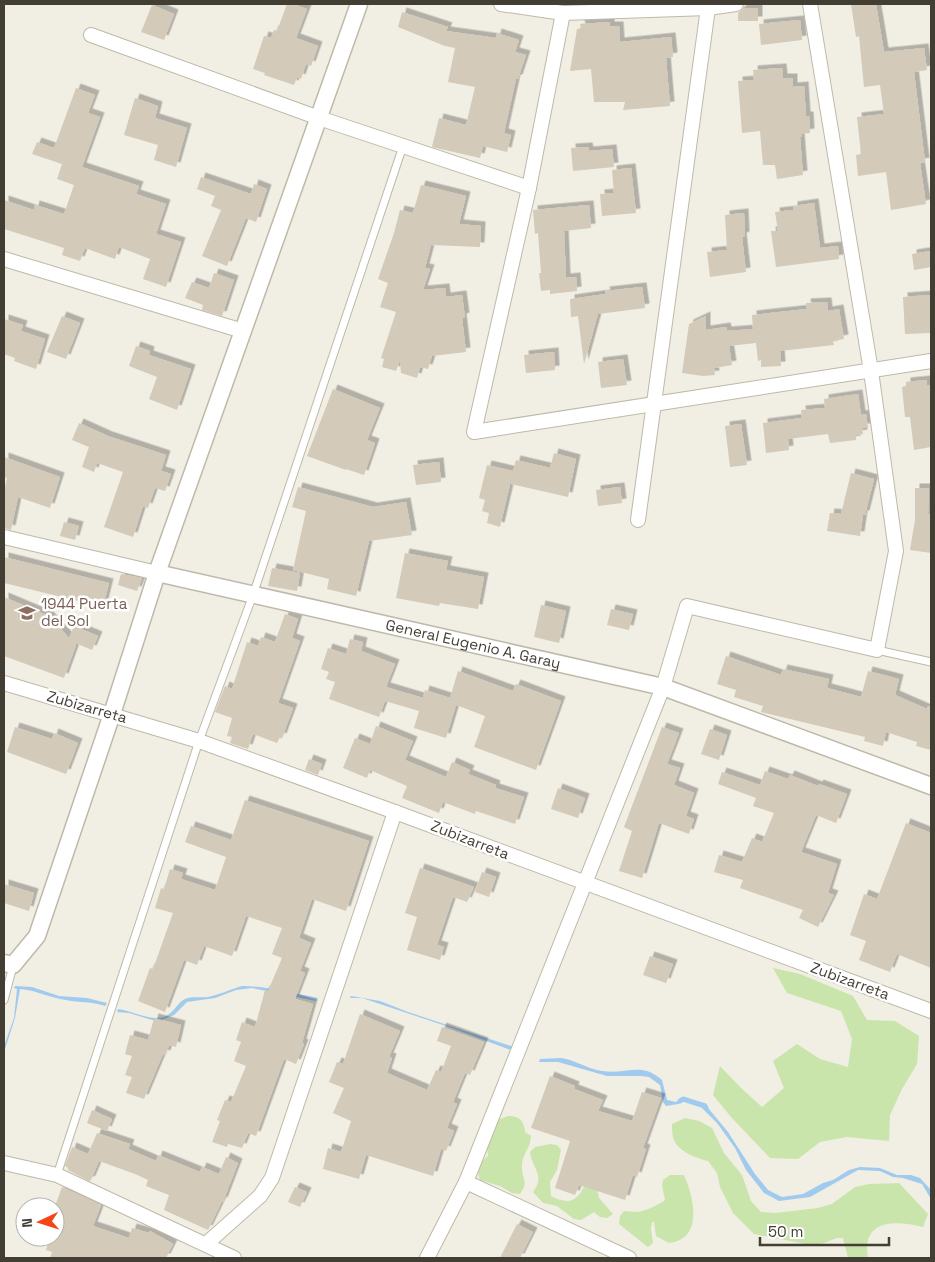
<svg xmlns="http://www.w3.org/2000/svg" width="935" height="1262" font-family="'Space Grotesk',sans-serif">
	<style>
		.green { fill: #c9e5ac }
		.water { fill: #a0caee }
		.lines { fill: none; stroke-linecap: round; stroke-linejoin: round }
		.stream { stroke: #a0caee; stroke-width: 5 }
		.building { fill: #d3cab9; filter: url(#shadow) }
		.service-casing { stroke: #bfb9a9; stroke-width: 9 }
		.minor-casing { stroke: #bfb9a9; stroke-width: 16 }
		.tertiary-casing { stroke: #bfb9a9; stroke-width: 19 }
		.service { stroke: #fff; stroke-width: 7 }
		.minor { stroke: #fff; stroke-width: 14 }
		.tertiary { stroke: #fff; stroke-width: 16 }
		.labels { text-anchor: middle; stroke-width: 5; stroke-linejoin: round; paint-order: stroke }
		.education-label { font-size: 15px; fill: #785e54; stroke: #fff; text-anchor: start }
		.street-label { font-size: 15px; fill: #433e34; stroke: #fff }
	</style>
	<defs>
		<filter id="shadow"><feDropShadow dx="4.5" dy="-4.5" stdDeviation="0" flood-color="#0004"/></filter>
	</defs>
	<rect width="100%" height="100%" fill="#f1eee3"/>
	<g class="green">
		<polygon points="773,968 800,974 853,996 867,1020 895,1021 919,1036 917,1064 902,1089 890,1115 889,1141 847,1137 820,1142 798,1159 770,1158 731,1117 713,1095 720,1066 740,1087 762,1107 784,1088 773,1061 797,1044 820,1059 848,1067 852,1039 841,1011 787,993"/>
		<path d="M 508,1116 C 519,1116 524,1120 525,1132 L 531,1136 C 531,1148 521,1155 522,1167 C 522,1180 529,1181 520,1194 L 512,1193 L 500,1186 L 480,1180 C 476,1169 479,1163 488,1156 L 486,1140 L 495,1121 Z"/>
		<path d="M 685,1118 L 699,1121 L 712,1128 L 724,1153 L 742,1175 L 751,1201 L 761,1212 L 775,1213 L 818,1208 L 832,1204 L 855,1187 L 869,1184 L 899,1183 L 928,1214 L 923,1227 C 895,1220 861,1219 868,1258 L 848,1258 L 843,1238 L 837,1238 L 824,1243 L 811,1245 L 754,1234 L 733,1213 L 720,1187 L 717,1173 L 708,1161 C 696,1158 676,1151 673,1137 C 672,1133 672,1128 672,1124 Z"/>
		<path d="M 550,1144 L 557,1145 L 561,1150 L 557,1170 L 550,1182 L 551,1196 C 568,1205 578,1202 585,1184 L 596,1185 L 599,1198 L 613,1214 L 607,1218 L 600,1217 L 594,1212 L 581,1220 L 574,1219 L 557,1206 L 543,1203 L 533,1192 C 546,1175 532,1169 530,1152 L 535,1147 Z"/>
		<path d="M 670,1175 L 684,1175 C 694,1198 704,1239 669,1243 L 656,1236 L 654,1222 L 652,1222 L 651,1229 L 653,1243 L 648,1247 L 619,1224 L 620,1216 L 624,1211 C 628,1211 633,1212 637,1212 C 643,1212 661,1204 665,1200 L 662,1186 L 663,1180 Z"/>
	</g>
	<g class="water">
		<path d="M 15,986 L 32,987 L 59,996 L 87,998 L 107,1003 L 105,1006 C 92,1001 80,1003 66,1000 C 50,998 36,990 20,989 L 15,1018 L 4,1052 L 4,1046 L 14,1018 L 17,989 L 14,988 Z"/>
		<path d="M 242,986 C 267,986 292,993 318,998 L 316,1001 L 252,988 L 236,990 L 215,998 L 187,1002 L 174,1015 L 162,1020 L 152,1020 L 129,1013 L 117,1012 L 118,1009 C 132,1011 150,1021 164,1017 C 173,1014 177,1003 185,999 C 192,996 201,998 208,997 C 219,995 231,989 242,986 Z"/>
		<polygon points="351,996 380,1001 408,1012 517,1048 516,1052 446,1026 362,998 350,998"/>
		<path d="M 561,1058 C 575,1060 588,1069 602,1071 C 626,1075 641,1061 662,1080 L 667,1100 L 676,1102 L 685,1097 L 684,1100 L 678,1104 L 666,1106 L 663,1102 L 660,1085 L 649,1077 L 641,1076 L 607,1076 L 558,1062 L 539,1062 L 540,1059 Z"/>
		<polygon points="704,1103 728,1132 755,1174 768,1190 782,1197 803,1194 823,1183 833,1180 849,1170 860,1167 880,1168 897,1175 911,1175 920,1178 931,1190 931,1199 922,1184 903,1178 893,1177 880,1171 858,1170 810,1197 779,1201 764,1193 746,1170 735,1148 717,1123 702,1108"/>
	</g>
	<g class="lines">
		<polyline class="stream" points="680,1101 683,1099 705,1106 706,1108"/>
	</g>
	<g class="building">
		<polygon points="287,4 293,4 307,9 296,38 318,46 311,66 306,64 301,79 297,77 294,85 264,75 265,73 253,69 264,36 271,38 274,30 277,31"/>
		<polygon points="851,4 876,4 884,52 924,48 927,70 914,72 925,162 920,163 926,204 891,210 886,172 858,176 856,155 861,154 857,117 884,114 880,85 864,87 859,36 856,37"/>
		<polygon points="152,5 174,14 164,40 141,32"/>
		<polygon points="744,8 758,8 758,21 738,21 738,13"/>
		<polygon points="402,12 448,27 446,31 496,38 497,33 519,40 515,52 526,55 518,79 516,79 504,133 511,135 507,152 483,146 480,158 432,147 439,118 466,125 475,87 448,82 455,48 445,46 398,27"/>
		<polygon points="800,20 802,40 761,45 759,24"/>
		<polygon points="610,22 610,26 619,26 620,42 671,37 673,57 666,58 670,106 623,110 625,102 594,102 591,69 570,71 577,29 581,28 580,24"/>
		<polygon points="782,68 783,78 793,78 793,87 804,86 806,116 809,116 810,133 802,134 802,137 800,137 803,175 777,179 775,165 763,165 760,131 742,133 738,81 754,80 753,70"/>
		<polygon points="76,88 95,95 88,113 100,117 82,167 139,186 136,194 166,204 156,234 181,242 166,287 143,279 150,259 119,247 115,259 85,248 80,261 62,255 64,248 4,229 4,200 34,210 35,205 64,214 74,185 57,179 62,164 32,154 37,142 54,148"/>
		<polygon points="135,98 158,106 155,118 187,128 176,167 154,160 158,145 124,135"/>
		<polygon points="588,147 589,151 612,149 614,167 573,171 571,148"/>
		<polygon points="631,168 636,213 602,216 600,194 614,193 612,170"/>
		<polygon points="201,177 251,194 254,184 267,189 256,222 246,218 227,266 202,256 221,210 211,206 215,196 197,189"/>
		<polygon points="421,185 466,196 459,224 481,226 480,247 431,245 425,268 430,269 423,290 445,288 446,297 462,295 465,317 462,318 466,352 432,356 428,369 420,367 417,378 401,373 400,360 396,371 382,367 384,359 381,358 396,312 380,307 388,283 378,279 394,233 400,210 413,213"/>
		<polygon points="814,203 820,248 838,246 839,259 776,267 771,231 778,231 775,212 793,210 793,206"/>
		<polygon points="589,205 591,228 564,231 566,278 576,277 577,291 550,294 550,290 541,291 539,273 541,273 538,233 535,234 533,210"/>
		<polygon points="744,213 745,236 742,237 746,272 710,277 707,252 727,250 725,215"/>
		<polygon points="931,251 931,267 914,270 912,254"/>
		<polygon points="214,273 234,280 222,316 202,310 203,305 185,298 192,282 209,288"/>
		<polygon points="642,287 645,308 598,314 584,364 578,316 571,317 570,299 606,294 605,291"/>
		<polygon points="930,295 931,333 905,334 903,297"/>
		<polygon points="827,302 828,311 839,309 844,339 833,341 834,345 780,351 781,366 761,367 761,360 758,361 756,343 729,346 732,365 714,368 715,375 703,376 682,373 689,324 706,316 706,330 726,327 727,331 753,329 752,315 807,309 806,303"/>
		<polygon points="62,316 80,323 66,359 47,352"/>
		<polygon points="4,319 23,325 21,331 45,339 36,369 14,361 15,358 4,354"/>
		<polygon points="136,346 150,351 149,355 191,369 177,410 149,399 157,377 129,366"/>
		<polygon points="554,352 555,370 526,373 524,355"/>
		<polygon points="623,359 627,385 601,388 598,362"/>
		<polygon points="927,380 927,385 931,385 931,447 914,450 910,417 905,417 902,387 906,386 906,382"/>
		<polygon points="333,389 380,408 367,440 375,443 364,475 346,469 346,470 307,456"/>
		<polygon points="858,394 861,415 866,414 868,428 862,428 863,434 856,435 856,440 830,443 828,434 788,439 789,450 766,453 763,423 802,418 801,410 825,408 824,399"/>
		<polygon points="79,423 108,436 166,455 161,471 171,474 165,491 155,488 148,508 143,506 133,537 104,527 123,472 97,463 94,472 82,467 89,447 72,440"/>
		<polygon points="741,424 747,465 730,467 725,426"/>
		<polygon points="554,453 576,459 568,497 511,484 511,480 500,527 487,523 489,513 482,511 485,500 479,498 487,465 513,471 516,460 550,468"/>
		<polygon points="4,457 60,477 50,508 18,497 11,530 4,528 4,492 7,478 4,477"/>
		<polygon points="439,462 441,482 416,485 413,465"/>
		<polygon points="851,473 874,479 865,515 863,515 860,536 827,531 830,513 841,514"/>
		<polygon points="298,487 373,507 406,502 412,535 369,541 356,596 327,589 329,579 293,570 306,511 292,507"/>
		<polygon points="620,487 622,503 598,506 596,490"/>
		<polygon points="915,488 929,488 928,514 931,514 931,553 910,550 915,520"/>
		<polygon points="64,522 79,526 75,540 60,536"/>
		<polygon points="405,553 448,561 446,570 484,577 478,609 440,603 439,606 396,598"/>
		<polygon points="4,557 109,583 103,607 4,583"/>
		<polygon points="272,568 300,573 297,591 268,586"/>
		<polygon points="121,574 142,578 137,591 118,585"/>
		<polygon points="4,597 49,616 69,638 74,626 98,636 92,650 73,642 76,645 64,678 4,656"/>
		<polygon points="541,605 566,611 559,643 534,637"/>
		<polygon points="611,609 633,614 629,630 607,625"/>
		<polygon points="285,614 298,619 292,638 300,641 278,703 293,708 282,738 280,737 277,743 253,734 248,749 230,743 232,737 227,736 232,718 215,712 225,686 232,689 247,642 258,646 261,637 275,642"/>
		<polygon points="350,639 363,642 361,651 395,664 386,687 423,698 425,690 450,698 458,671 513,691 516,684 561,701 536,770 474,747 485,716 456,705 446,738 414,728 419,711 385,701 379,717 329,699 335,682 326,679 329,672 321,669 328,648 346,654"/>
		<polygon points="726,656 781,675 783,669 829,679 827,688 861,697 868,671 899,679 895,695 927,709 928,706 931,707 931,750 916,746 917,742 886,732 883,746 864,741 865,737 761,712 763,706 734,697 736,690 717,684"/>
		<polygon points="376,726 413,741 405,760 446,777 452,762 470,770 468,774 496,785 495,788 524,797 515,824 476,811 475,814 443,802 439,813 402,798 407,786 370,770 367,778 343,768 355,738 370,744"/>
		<polygon points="15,727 52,739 54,733 78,743 66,774 7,752"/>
		<polygon points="662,727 679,733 667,764 680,768 674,785 694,793 686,816 694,819 689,834 659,823 642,878 619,871 632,831 624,827"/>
		<polygon points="710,729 727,735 719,760 701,754"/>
		<polygon points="309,759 322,764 318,775 305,770"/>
		<polygon points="765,771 788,779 790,775 818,786 819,784 847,794 836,823 816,815 801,852 837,864 828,893 834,895 818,927 799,918 803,910 740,888 743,880 714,872 719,855 742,862 752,838 762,842 774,813 753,806 756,798 718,784 722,772 760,785"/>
		<polygon points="558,788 585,798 578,818 551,809"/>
		<polygon points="245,800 369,841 346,911 312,899 299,938 311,943 300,971 305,973 295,999 313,1004 302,1043 304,1044 296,1064 284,1059 256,1136 248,1133 242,1148 228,1144 227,1147 212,1142 220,1121 217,1120 225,1100 231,1102 246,1066 234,1061 241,1042 236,1040 242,1022 255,1027 265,990 268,991 282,958 272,954 282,928 246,916 232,956 204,946 197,965 184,960 165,1012 138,1001 150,968 153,969 173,913 155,908 161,888 164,889 170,869 183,873 181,879 215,890 226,857 185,842 191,826 231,840"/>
		<polygon points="906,823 931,833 931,968 897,954 890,972 859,960 866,941 850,935 864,894 877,899"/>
		<polygon points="420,868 474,887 467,902 453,897 437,945 444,947 440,960 407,950 417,917 405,913"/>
		<polygon points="482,872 496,877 489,897 475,892"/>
		<polygon points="4,884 34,893 29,911 4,903"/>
		<polygon points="650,956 673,964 666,983 643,975"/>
		<polygon points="360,1014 400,1031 389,1057 392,1058 387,1073 427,1090 436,1070 441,1072 451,1046 437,1041 442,1027 484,1042 470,1075 465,1073 453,1102 457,1104 447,1128 454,1131 446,1151 441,1149 433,1176 366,1155 359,1179 323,1169 328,1148 341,1152 351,1121 333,1113 344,1088 329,1082 337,1062 343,1064"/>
		<polygon points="154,1018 181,1025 176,1047 169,1045 166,1055 163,1054 144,1099 126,1093 132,1077 125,1075 132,1056 125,1054 130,1035 148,1040"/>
		<polygon points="550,1076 575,1086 574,1089 603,1100 598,1111 632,1121 642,1092 661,1098 643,1148 646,1149 637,1177 633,1175 625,1200 579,1185 575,1195 555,1188 570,1141 531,1128"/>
		<polygon points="92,1110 112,1119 107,1131 87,1123"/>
		<polygon points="97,1133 130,1144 128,1149 156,1161 158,1155 200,1172 202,1167 219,1174 226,1157 238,1163 223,1202 222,1201 208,1230 164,1210 169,1195 146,1186 148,1180 135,1174 99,1161 91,1180 89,1181 68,1170 68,1168 65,1166 72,1147 88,1154"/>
		<polygon points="62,1187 101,1205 93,1226 129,1238 132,1228 149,1233 150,1231 173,1244 166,1258 50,1258 52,1252 46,1250 50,1237 55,1237 55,1206"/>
		<polygon points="295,1187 307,1192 300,1207 288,1202"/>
		<polygon points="517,1224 533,1232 520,1258 500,1258"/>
	</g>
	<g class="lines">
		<g class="service-casing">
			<g id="service">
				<polyline points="877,650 931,662"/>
				<polyline points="4,1000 13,966"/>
				<polyline points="57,1175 199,741 253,595 403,146"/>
			</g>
		</g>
		<g class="minor-casing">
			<g id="minor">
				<polyline points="501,4 563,13 708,8 736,4"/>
				<polyline points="563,13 529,188 474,432 931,361"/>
				<polyline points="91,35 319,118 529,188"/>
				<polyline points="4,259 243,331"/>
				<polyline points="638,520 708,8"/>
				<polyline points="4,537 157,573"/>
				<polyline points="4,683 199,741 395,812 931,1011"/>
				<polyline points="4,1163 57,1175 234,1258"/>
				<polyline points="466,1182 629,1258"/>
				<polyline points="206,1244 260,1196 272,1178 395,812"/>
				<polyline points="427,1258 466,1182 663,687 687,606 877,650 896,551 871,371 810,4"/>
			</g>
		</g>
		<g class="tertiary-casing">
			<g id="tertiary">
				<path id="s1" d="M 157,573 L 663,687 L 931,786"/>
				<polyline points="4,963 13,965 37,936 112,714 157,573 359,4"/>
			</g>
		</g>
		<use href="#service" class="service"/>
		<use href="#minor" class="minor"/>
		<use href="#tertiary" class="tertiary"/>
	</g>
	<defs>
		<g id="school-bare" transform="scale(1.35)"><path d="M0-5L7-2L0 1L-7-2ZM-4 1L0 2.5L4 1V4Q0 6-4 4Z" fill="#8d6e63" stroke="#fff" stroke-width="2.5" paint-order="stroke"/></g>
	</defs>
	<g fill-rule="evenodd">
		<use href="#school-bare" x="27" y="613"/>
	</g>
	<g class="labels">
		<g class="education-label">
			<text x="41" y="609">1944 Puerta<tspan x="41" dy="17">del Sol</tspan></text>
		</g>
		<g class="street-label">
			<text dy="5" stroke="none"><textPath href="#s1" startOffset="324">General Eugenio A. Garay</textPath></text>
			<text transform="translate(87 707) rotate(16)" y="5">Zubizarreta</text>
			<text transform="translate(470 840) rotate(21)" y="5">Zubizarreta</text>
			<text transform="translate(850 981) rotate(20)" y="5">Zubizarreta</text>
		</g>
	</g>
	<rect width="935" height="1262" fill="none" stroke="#433e34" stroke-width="10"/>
	<g transform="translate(40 1222) rotate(266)"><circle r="24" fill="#ffffff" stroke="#b4b2ae"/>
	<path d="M0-4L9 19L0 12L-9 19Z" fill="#f54517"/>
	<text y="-8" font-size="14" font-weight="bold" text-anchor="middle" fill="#433e34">N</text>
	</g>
	<path d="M760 1237v8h129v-8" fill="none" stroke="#433e34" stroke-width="2.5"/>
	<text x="768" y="1237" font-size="15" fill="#433e34" stroke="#ffffff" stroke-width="4" paint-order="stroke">50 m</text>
</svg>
